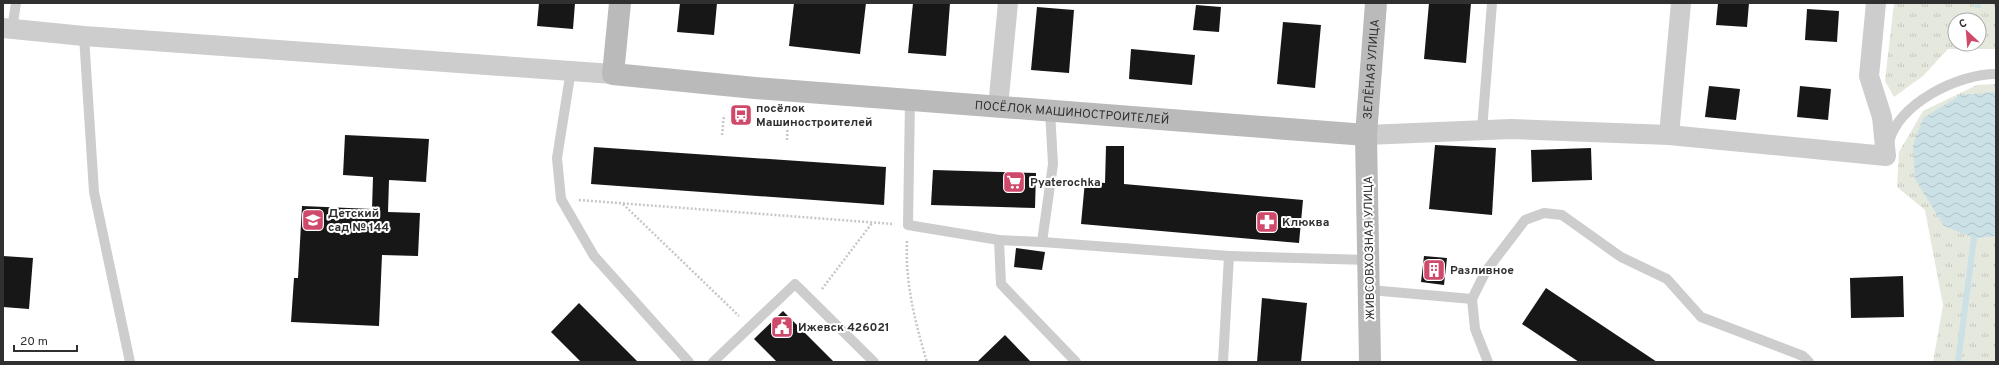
<svg xmlns="http://www.w3.org/2000/svg" width="1999" height="365" font-family="Overpass,sans-serif">
	<style>
		.grass { fill: url(#grass-tufts); fill-rule: evenodd }
		.water { fill: url(#water-waves) }
		.lines { fill: none; stroke-linecap: round; stroke-linejoin: round }
		.stream { stroke: #cbe1e6; stroke-width: 6 }
		.building { fill: #171717 }
		.path { stroke: #c7c7c7; stroke-width: 2.5; stroke-dasharray: 2 2; stroke-linecap: butt }
		.lane { stroke: #cdcdcd; stroke-width: 10 }
		.street { stroke: #cdcdcd; stroke-width: 20 }
		.secondary { stroke: #bababa; stroke-width: 22 }
		.labels { text-anchor: middle; stroke-width: 4; stroke-linejoin: round; paint-order: stroke }
		.street-label { font-size: 12px; fill: #303030; stroke: #fff }
		.poi-label { font-size: 12px; font-weight: bold; fill: #303030; stroke: #fff; text-anchor: start }
	</style>
	<defs>
		<pattern id="grass-tufts" width="24" height="20" patternUnits="userSpaceOnUse"><rect width="24" height="20" fill="#e5e8dd"/><path d="M3 7l-1-3M5 7V3M7 7l1-3M15 17l-1-3M17 17v-4M19 17l1-3" fill="none" stroke="#c5c7be"/></pattern>
		<pattern id="water-waves" width="16" height="10" patternUnits="userSpaceOnUse"><rect width="16" height="10" fill="#cbe1e6"/><path d="M0 5q4-4 8 0t8 0" fill="none" stroke="#afc1c6"/></pattern>
	</defs>
	<rect width="100%" height="100%" fill="#fff"/>
	<g class="grass">
		<path d="M 1894,3 L 1996,3 L 1996,49 L 1948,49 L 1923,76 L 1894,97 L 1885,81 ZM 1955,20 L 1979,20 L 1979,44 L 1955,44 Z"/>
		<polygon points="1996,84 1996,362 1933,362 1943,305 1925,210 1897,187 1899,152 1923,111 1977,85"/>
	</g>
	<polygon class="water" points="1996,92 1996,236 1974,238 1944,226 1915,179 1913,145 1923,118 1961,95"/>
	<g class="lines">
		<g class="stream">
			<polyline points="1978,5 1978,3"/>
			<polyline points="1958,362 1974,238"/>
		</g>
	</g>
	<g class="building">
		<polygon points="539,3 575,3 573,29 537,26"/>
		<polygon points="680,3 717,3 714,35 677,32"/>
		<polygon points="794,3 866,3 860,54 789,46"/>
		<polygon points="913,3 950,3 946,56 908,53"/>
		<polygon points="1429,3 1471,3 1466,63 1424,59"/>
		<polygon points="1718,3 1749,3 1747,27 1716,25"/>
		<polygon points="1196,5 1221,7 1219,32 1193,30"/>
		<polygon points="1037,7 1074,10 1069,73 1031,70"/>
		<polygon points="1807,9 1839,11 1837,42 1805,40"/>
		<polygon points="1283,22 1321,25 1315,88 1277,84"/>
		<polygon points="1131,49 1195,55 1192,85 1129,79"/>
		<polygon points="1709,86 1740,89 1736,120 1705,117"/>
		<polygon points="1800,86 1831,89 1828,120 1797,117"/>
		<polygon points="345,135 429,139 426,182 389,180 388,212 420,213 418,256 382,255 379,326 291,322 294,278 298,278 302,206 372,209 373,177 343,175"/>
		<polygon points="1435,145 1496,148 1492,215 1429,209"/>
		<polygon points="1106,146 1124,146 1124,184 1303,200 1299,243 1081,224 1085,181 1105,183"/>
		<polygon points="594,147 886,167 884,205 591,184"/>
		<polygon points="1591,148 1592,180 1532,182 1531,150"/>
		<polygon points="933,170 1036,173 1035,208 931,205"/>
		<polygon points="1016,248 1045,252 1042,270 1014,267"/>
		<polygon points="3,256 33,258 29,309 3,307"/>
		<polygon points="1424,256 1447,258 1444,285 1421,282"/>
		<polygon points="1903,276 1904,317 1851,318 1850,278"/>
		<polygon points="1546,288 1657,362 1579,362 1522,324"/>
		<polygon points="1262,298 1307,303 1301,362 1257,362"/>
		<polygon points="579,303 638,362 581,362 551,332"/>
		<polygon points="783,311 834,362 777,362 754,339"/>
		<polygon points="1005,335 1031,362 977,362"/>
	</g>
	<g class="lines">
		<g class="path">
			<polyline points="722,135 724,115"/>
			<polyline points="787,140 788,120"/>
			<polyline points="579,200 893,224"/>
			<polyline points="623,204 739,316"/>
			<path d="M 907,241 C 905,283 915,322 927,362"/>
			<polyline points="822,289 872,223"/>
		</g>
		<g class="lane">
			<polyline points="12,29 16,3"/>
			<polyline points="84,36 94,192 130,362"/>
			<polyline points="571,70 557,158 561,199 594,256 689,362"/>
			<polyline points="910,100 908,225 999,240 1042,242 1053,164 1050,111"/>
			<polyline points="1482,130 1492,3"/>
			<path d="M 1889,142 C 1899,103 1958,74 1996,74"/>
			<polyline points="999,240 1001,284 1076,362"/>
			<polyline points="1042,242 1229,256"/>
			<polyline points="1370,290 1472,299 1486,271 1525,220 1544,213 1562,215 1621,257 1667,279 1701,317 1803,356 1809,362"/>
			<polyline points="1472,299 1475,329 1488,362"/>
			<polyline points="713,362 795,284 874,362"/>
			<polyline points="1223,362 1229,256 1369,260"/>
		</g>
		<g class="street">
			<polyline points="3,28 84,36 613,74"/>
			<polyline points="998,107 1008,3"/>
			<polyline points="1366,135 1511,129 1669,135 1886,156 1882,117 1869,76 1876,3"/>
			<polyline points="1669,135 1681,3"/>
		</g>
		<g class="secondary">
			<path id="s1" d="M 620,3 L 613,74 L 755,88 L 1366,135"/>
			<path id="s2" d="M 1370,362 L 1366,135 L 1376,3"/>
		</g>
	</g>
	<defs>
		<g id="bus-square" transform="scale(1.15)"><rect x="-9" y="-9" width="18" height="18" rx="4" fill="#cf496b" stroke="#fff"/><path d="M-5-6H5V4H4V6H2V4H-2V6H-4V4H-5ZM-3.5-4V0h7V-4ZM-3.5 1.2v1.5H-2V1.2ZM2 1.2v1.5H3.5V1.2Z" fill="#fff"/></g>
		<g id="supermarket-square" transform="scale(1.15)"><rect x="-9" y="-9" width="18" height="18" rx="4" fill="#cf496b" stroke="#fff"/><path d="M-6-5.5h2.5l.6 2H6L4.5 2H-2.5L-4.4-4H-6ZM-1.5 3.2a1.3 1.3 0 1 0 .1 0ZM3 3.2a1.3 1.3 0 1 0 .1 0Z" fill="#fff"/></g>
		<g id="school-square" transform="scale(1.15)"><rect x="-9" y="-9" width="18" height="18" rx="4" fill="#cf496b" stroke="#fff"/><path d="M0-5L7-2L0 1L-7-2ZM-4 1L0 2.5L4 1V4Q0 6-4 4Z" fill="#fff"/></g>
		<g id="pharmacy-square" transform="scale(1.15)"><rect x="-9" y="-9" width="18" height="18" rx="4" fill="#cf496b" stroke="#fff"/><path d="M-2-6h4v4h4v4h-4v4h-4v-4h-4v-4h4Z" fill="#fff"/></g>
		<g id="building-square" transform="scale(1.15)"><rect x="-9" y="-9" width="18" height="18" rx="4" fill="#cf496b" stroke="#fff"/><path d="M-4-6H4V6H1V3H-1V6H-4ZM-2.5-4.3h1.7v1.8h-1.7ZM.8-4.3h1.7v1.8H.8ZM-2.5-1h1.7V.8h-1.7ZM.8-1h1.7V.8H.8Z" fill="#fff"/></g>
		<g id="civic-square" transform="scale(1.15)"><rect x="-9" y="-9" width="18" height="18" rx="4" fill="#cf496b" stroke="#fff"/><path d="M-.6-6.5H3V-4.5H.6V-3L4-1V1h2V6H-6V1h2V-1L-.6-3ZM-1.2 2.5V6h2.4V2.5Z" fill="#fff"/></g>
	</defs>
	<g fill-rule="evenodd">
		<use href="#bus-square" x="741" y="115"/>
		<use href="#supermarket-square" x="1014" y="182"/>
		<use href="#school-square" x="313" y="220"/>
		<use href="#pharmacy-square" x="1267" y="222"/>
		<use href="#building-square" x="1434" y="270"/>
		<use href="#civic-square" x="782" y="327"/>
	</g>
	<g class="labels">
		<g class="street-label">
			<text dy="4" stroke="none"><textPath href="#s2" startOffset="293">ЗЕЛЁНАЯ УЛИЦА</textPath></text>
			<text dy="4" stroke="none"><textPath href="#s1" startOffset="532">ПОСЁЛОК МАШИНОСТРОИТЕЛЕЙ</textPath></text>
			<text transform="translate(1369 248) rotate(-91)" y="4">ЖИВСОВХОЗНАЯ УЛИЦА</text>
		</g>
		<g class="poi-label">
			<text x="756" y="112">посёлок<tspan x="756" dy="14">Машиностроителей</tspan></text>
			<text x="1030" y="186">Pyaterochka</text>
			<text x="328" y="217">Детский<tspan x="328" dy="14">сад № 144</tspan></text>
			<text x="1282" y="226">Клюква</text>
			<text x="1450" y="274">Разливное</text>
			<text x="798" y="331">Ижевск 426021</text>
		</g>
	</g>
	<rect width="1999" height="365" fill="none" stroke="#303030" stroke-width="8"/>
	<g transform="translate(1967 32) rotate(334)"><circle r="19" fill="#ffffff" stroke="#acacac"/>
	<path d="M0-3L7 15L0 10L-7 15Z" fill="#cf496b"/>
	<text y="-6" font-size="11" font-weight="bold" text-anchor="middle" fill="#303030">С</text>
	</g>
	<path d="M14 345v6h63v-6" fill="none" stroke="#303030" stroke-width="2"/>
	<text x="20" y="345" font-size="12" fill="#303030" stroke="#ffffff" stroke-width="3" paint-order="stroke">20 m</text>
</svg>
